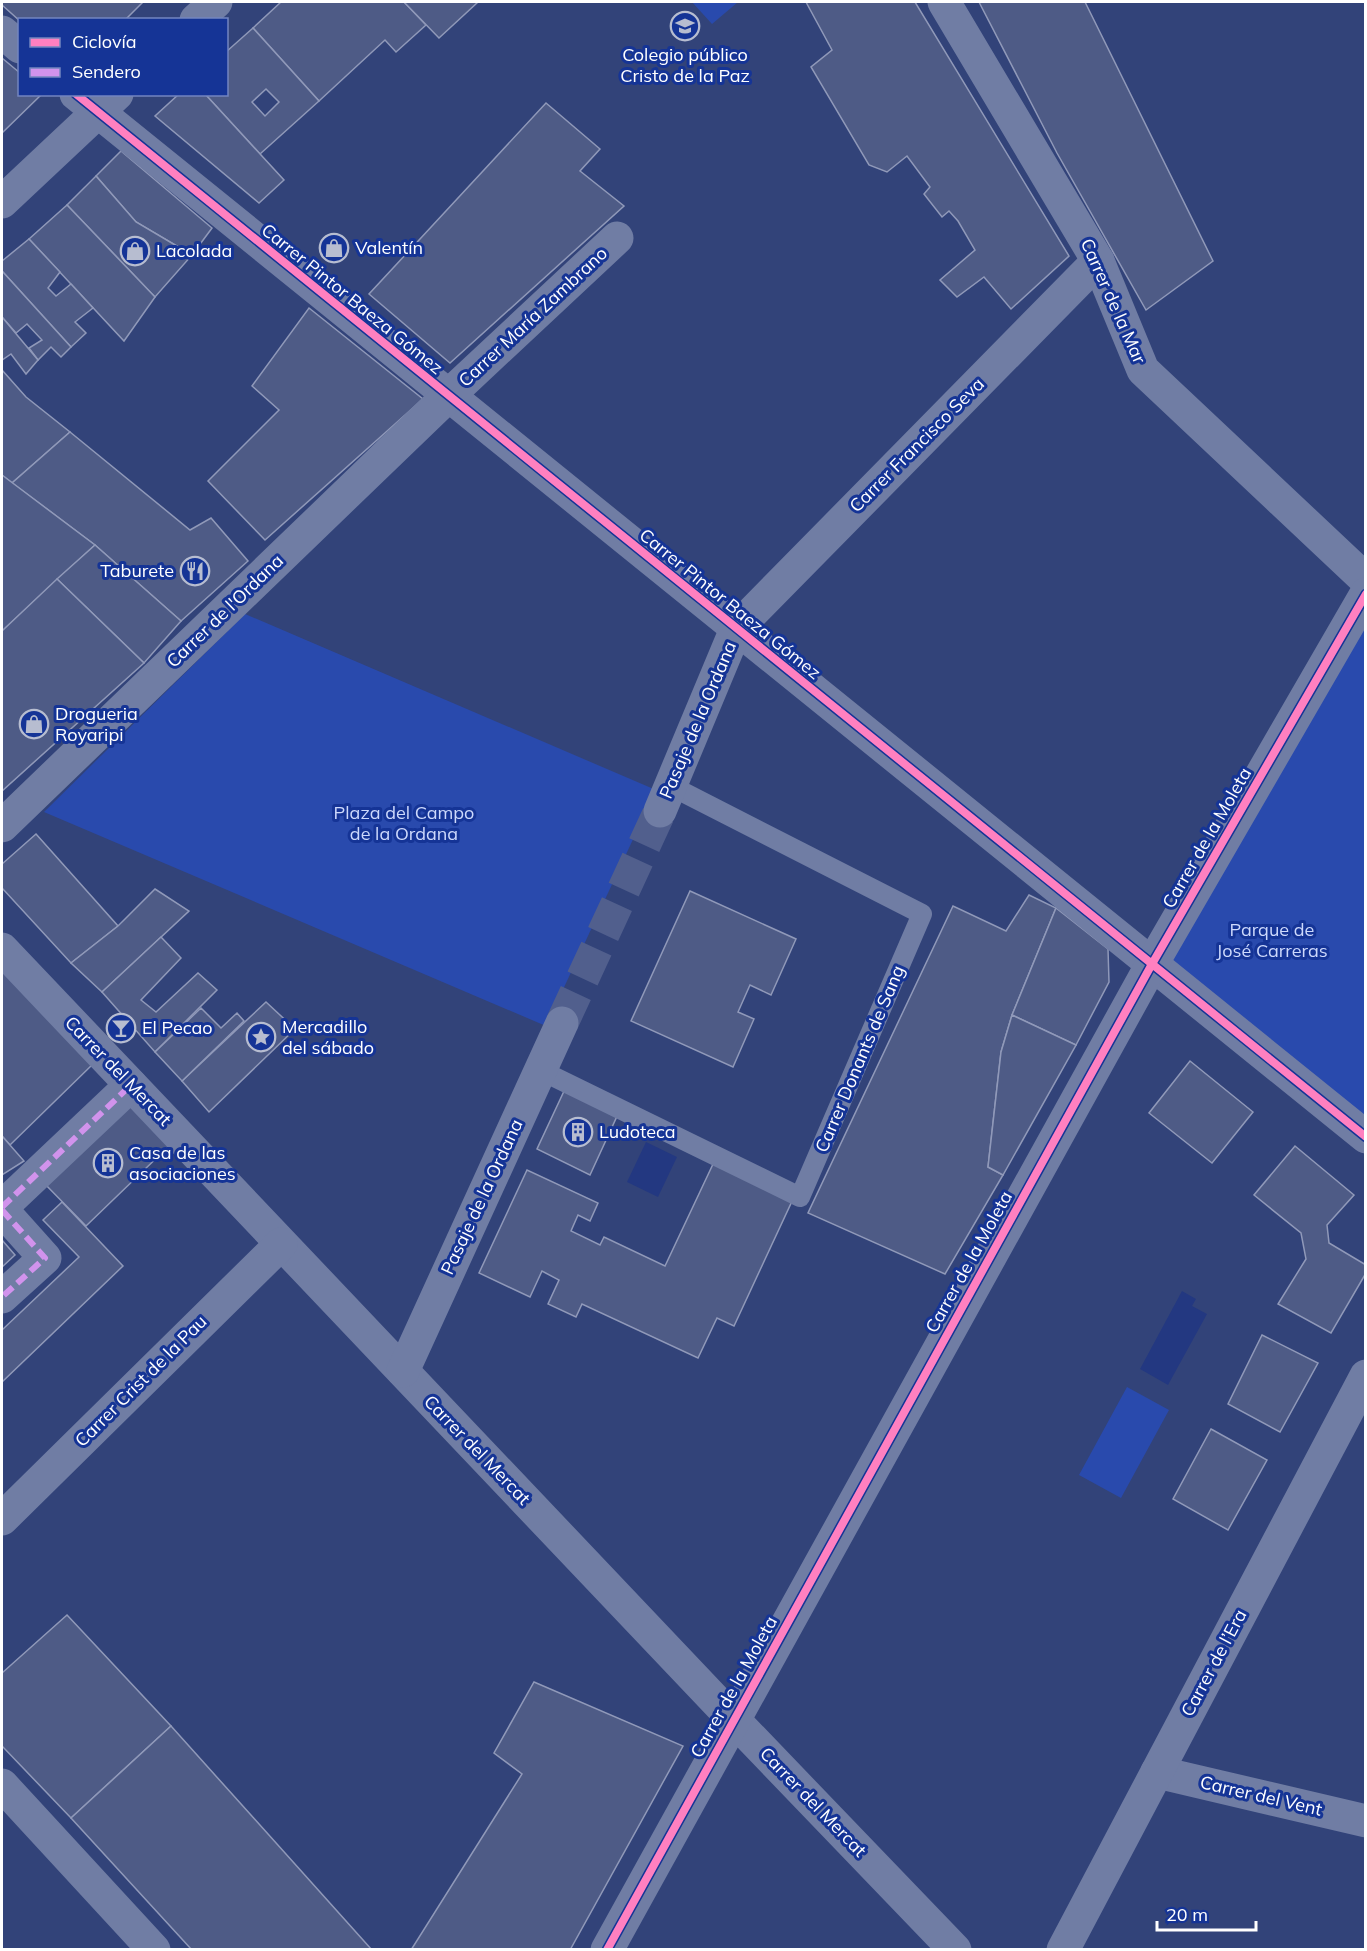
<svg xmlns="http://www.w3.org/2000/svg" width="1367" height="1951" font-family="Mulish,sans-serif">
	<style>
		.green { fill: #294aad }
		.water { fill: #233881 }
		.building { fill: #4e5b86; stroke: #9099b9; stroke-width: 1.5; fill-rule: evenodd }
		.lines { fill: none; stroke-linecap: round; stroke-linejoin: round }
		.street-tunnel { stroke: #515f8d; stroke-width: 33; stroke-dasharray: 33 16; stroke-linecap: butt }
		.lane { stroke: #707da4; stroke-width: 20 }
		.street { stroke: #707da4; stroke-width: 33 }
		.quiet { stroke: #d193ec; stroke-width: 6; stroke-dasharray: 12 6; stroke-linecap: butt }
		.cycleway-casing { stroke: #153496; stroke-width: 11 }
		.cycleway { stroke: #ff80c0; stroke-width: 8 }
		.labels { text-anchor: middle; stroke-width: 6; stroke-linejoin: round; paint-order: stroke }
		.poi-label { font-size: 18px; fill: #fff; stroke: #153496; text-anchor: start }
		.street-label { font-size: 18px; fill: #fff; stroke: #153496 }
		.park-label { font-size: 18px; fill: #cdd9fc; stroke: #153496 }
	</style>
	<rect width="100%" height="100%" fill="#324379"/>
	<g class="green">
		<polygon points="692,2 738,2 712,24"/>
		<polygon points="1365,594 1365,1137 1152,964"/>
		<polygon points="245,614 656,790 546,1026 44,812"/>
		<polygon points="1127,1387 1169,1410 1121,1498 1079,1475"/>
	</g>
	<g class="water">
		<polygon points="646,1142 677,1157 658,1197 627,1182"/>
		<polygon points="1182,1291 1196,1299 1192,1306 1207,1314 1168,1385 1140,1369"/>
	</g>
	<g class="building">
		<polygon points="2,2 143,2 125,20 20,20 20,21 2,5"/>
		<polygon points="281,2 404,2 426,25 396,52 385,40 319,101 253,28"/>
		<polygon points="404,2 478,2 439,38"/>
		<polygon points="806,2 915,2 1069,256 1011,309 984,277 957,297 940,280 975,250 958,221 949,211 942,217 924,194 930,187 907,156 887,172 869,165 811,67 832,50"/>
		<polygon points="979,2 1085,2 1213,261 1146,310 1057,153"/>
		<path d="M 253,28 L 319,101 L 260,154 L 205,94 L 226,94 L 226,52 ZM 266,89 L 279,102 L 265,116 L 252,102 Z"/>
		<polygon points="2,58 20,73 20,94 42,94 2,133"/>
		<polygon points="179,94 205,94 284,180 259,203 155,116"/>
		<polygon points="546,103 600,149 580,171 624,206 450,363 369,294"/>
		<polygon points="121,151 212,228 192,255 136,222 96,176"/>
		<polygon points="96,176 136,222 192,255 155,297 67,205"/>
		<polygon points="67,205 155,297 124,341 29,239"/>
		<polygon points="29,239 60,272 48,288 56,296 71,284 93,308 75,322 86,333 71,347 2,271 2,261"/>
		<polygon points="2,271 71,347 61,357 51,347 38,360 29,348 42,340 27,324 16,333 2,317"/>
		<polygon points="309,308 423,399 265,540 208,481 279,410 252,386"/>
		<polygon points="2,317 38,360 26,374 11,354 2,360"/>
		<polygon points="2,370 26,397 70,432 12,483 2,475"/>
		<polygon points="70,432 190,530 211,518 248,561 181,621 95,545 12,483"/>
		<polygon points="2,475 95,545 2,631"/>
		<polygon points="95,545 181,621 144,663 57,579"/>
		<polygon points="57,579 144,663 2,791 2,631"/>
		<polygon points="36,834 118,926 71,963 2,888 2,864"/>
		<polygon points="155,889 189,911 102,992 71,963 118,926"/>
		<polygon points="690,891 796,939 771,995 750,985 738,1012 754,1019 733,1067 631,1021"/>
		<polygon points="1029,895 1056,908 1012,1015 1001,1052 988,1167 1003,1175 945,1274 808,1213 953,906 1006,931"/>
		<polygon points="1056,908 1108,949 1109,982 1076,1045 1012,1015"/>
		<polygon points="161,937 181,958 141,1000 156,1012 198,973 217,990 155,1052 102,992"/>
		<polygon points="2,967 94,1063 10,1145 2,1136"/>
		<polygon points="266,1002 295,1029 209,1112 182,1081"/>
		<polygon points="201,1008 221,1028 237,1013 244,1021 182,1081 155,1052"/>
		<polygon points="1012,1015 1076,1045 1003,1175 988,1167 1001,1052"/>
		<polygon points="1190,1061 1253,1112 1212,1163 1149,1113"/>
		<polygon points="565,1089 618,1114 590,1175 537,1149"/>
		<polygon points="130,1102 171,1144 86,1226 43,1182"/>
		<polygon points="2,1136 24,1161 2,1175"/>
		<polygon points="1295,1146 1354,1195 1327,1225 1329,1243 1366,1265 1366,1273 1331,1333 1278,1304 1306,1259 1301,1233 1254,1195"/>
		<polygon points="714,1162 793,1199 734,1326 717,1318 698,1358 582,1304 576,1317 548,1304 559,1280 542,1271 530,1297 479,1273 527,1170 598,1203 590,1221 578,1215 571,1231 600,1245 604,1237 665,1266"/>
		<polygon points="62,1202 123,1266 2,1382 2,1330 79,1257 43,1220"/>
		<polygon points="2,1240 15,1255 2,1267"/>
		<polygon points="1262,1335 1318,1363 1280,1432 1228,1404"/>
		<polygon points="1211,1429 1267,1460 1228,1530 1173,1499"/>
		<polygon points="67,1615 171,1726 71,1818 2,1746 2,1673"/>
		<polygon points="534,1682 683,1746 570,1950 411,1950 522,1774 494,1753"/>
		<polygon points="171,1726 372,1950 192,1950 71,1818"/>
	</g>
	<g class="lines">
		<polyline class="street-tunnel" points="562,1023 660,811"/>
		<polyline class="lane" points="540,1070 800,1197 922,914 671,786"/>
		<g class="street">
			<polyline points="944,2 1098,261 1143,370 1366,580"/>
			<polyline points="196,20 216,2"/>
			<polyline points="2,32 20,47"/>
			<polyline points="76,94 1366,1137"/>
			<polyline points="2,202 117,94"/>
			<polyline points="660,811 736,629 1098,261"/>
			<polyline points="2,826 448,396 617,238"/>
			<polyline points="2,949 733,1719 955,1950"/>
			<polyline points="2,1207 131,1085"/>
			<polyline points="2,1210 45,1258 2,1297"/>
			<polyline points="403,1371 562,1023"/>
			<polyline points="2,1519 281,1244"/>
			<polyline points="1157,1772 1366,1821"/>
			<polyline points="2,1785 154,1950"/>
			<polyline points="607,1950 1152,964 1366,594"/>
			<polyline points="1063,1950 1366,1376"/>
		</g>
		<g class="quiet">
			<polyline points="2,1207 131,1085"/>
			<polyline points="2,1210 45,1258 2,1297"/>
		</g>
		<g class="cycleway-casing">
			<g id="cycleway">
				<polyline points="76,94 1366,1137"/>
				<polyline points="607,1950 1152,964 1366,594"/>
			</g>
		</g>
		<use href="#cycleway" class="cycleway"/>
	</g>
	<defs>
		<g id="school-ring" transform="scale(1.5)"><circle r="9.5" fill="#153496" stroke="#b7bdd0" stroke-width="1.5"/><path d="M0-5L7-2L0 1L-7-2ZM-4 1L0 2.5L4 1V4Q0 6-4 4Z" fill="#b7bdd0"/></g>
		<g id="shop-ring" transform="scale(1.5)"><circle r="9.5" fill="#153496" stroke="#b7bdd0" stroke-width="1.5"/><path d="M-5-2.5h2.3a2.7 3.5 0 0 1 5.4 0H5L5.5 6h-11ZM-1.5-2.5h3a1.5 2.3 0 0 0-3 0Z" fill="#b7bdd0"/></g>
		<g id="restaurant-ring" transform="scale(1.5)"><circle r="9.5" fill="#153496" stroke="#b7bdd0" stroke-width="1.5"/><path d="M-5-6h1v4h1v-4h1v4h1v-4h1v5L-1.5 .5V6h-2V.5L-5-1ZM5-6V6H3V1.5H1.5Q1.5-4 5-6Z" fill="#b7bdd0"/></g>
		<g id="bar-ring" transform="scale(1.5)"><circle r="9.5" fill="#153496" stroke="#b7bdd0" stroke-width="1.5"/><path d="M-6-5H6L.8 .8V4.5H3.5V6h-7V4.5H-.8V.8Z" fill="#b7bdd0"/></g>
		<g id="sight-ring" transform="scale(1.5)"><circle r="9.5" fill="#153496" stroke="#b7bdd0" stroke-width="1.5"/><path d="M0-6L1.8-2.2L6-1.7L2.9 1.2L3.7 5.4L0 3.3L-3.7 5.4L-2.9 1.2L-6-1.7L-1.8-2.2Z" fill="#b7bdd0"/></g>
		<g id="building-ring" transform="scale(1.5)"><circle r="9.5" fill="#153496" stroke="#b7bdd0" stroke-width="1.5"/><path d="M-4-6H4V6H1V3H-1V6H-4ZM-2.5-4.3h1.7v1.8h-1.7ZM.8-4.3h1.7v1.8H.8ZM-2.5-1h1.7V.8h-1.7ZM.8-1h1.7V.8H.8Z" fill="#b7bdd0"/></g>
	</defs>
	<g fill-rule="evenodd">
		<use href="#school-ring" x="685" y="26"/>
		<use href="#shop-ring" x="334" y="248"/>
		<use href="#shop-ring" x="135" y="251"/>
		<use href="#restaurant-ring" x="195" y="571"/>
		<use href="#shop-ring" x="34" y="724"/>
		<use href="#bar-ring" x="121" y="1028"/>
		<use href="#sight-ring" x="261" y="1037"/>
		<use href="#building-ring" x="578" y="1132"/>
		<use href="#building-ring" x="108" y="1163"/>
	</g>
	<g class="labels">
		<g class="poi-label">
			<text x="685" y="61" text-anchor="middle">Colegio público<tspan x="685" dy="21">Cristo de la Paz</tspan></text>
			<text x="355" y="254">Valentín</text>
			<text x="156" y="257">Lacolada</text>
			<text x="174" y="577" text-anchor="end">Taburete</text>
			<text x="55" y="720">Drogueria<tspan x="55" dy="21">Royaripi</tspan></text>
			<text x="282" y="1033">Mercadillo<tspan x="282" dy="21">del sábado</tspan></text>
			<text x="142" y="1034">El Pecao</text>
			<text x="599" y="1138">Ludoteca</text>
			<text x="129" y="1159">Casa de las<tspan x="129" dy="21">asociaciones</tspan></text>
		</g>
		<g class="street-label">
			<text transform="translate(352 299) rotate(39)" y="6">Carrer Pintor Baeza Gómez</text>
			<text transform="translate(1113 301) rotate(66)" y="6">Carrer de la Mar</text>
			<text transform="translate(533 317) rotate(-43)" y="6">Carrer María Zambrano</text>
			<text transform="translate(917 445) rotate(-45)" y="6">Carrer Francisco Seva</text>
			<text transform="translate(730 604) rotate(39)" y="6">Carrer Pintor Baeza Gómez</text>
			<text transform="translate(225 611) rotate(-44)" y="6">Carrer de l'Ordana</text>
			<text transform="translate(698 720) rotate(-67)" y="6">Pasaje de la Ordana</text>
			<text transform="translate(1207 838) rotate(-60)" y="6">Carrer de la Moleta</text>
			<text transform="translate(860 1059) rotate(-67)" y="6">Carrer Donants de Sang</text>
			<text transform="translate(118 1071) rotate(46)" y="6">Carrer del Mercat</text>
			<text transform="translate(482 1197) rotate(-65)" y="6">Pasaje de la Ordana</text>
			<text transform="translate(969 1262) rotate(-61)" y="6">Carrer de la Moleta</text>
			<text transform="translate(141 1381) rotate(-45)" y="6">Carrer Crist de la Pau</text>
			<text transform="translate(477 1450) rotate(46)" y="6">Carrer del Mercat</text>
			<text transform="translate(1214 1663) rotate(-62)" y="6">Carrer de l’Era</text>
			<text transform="translate(734 1687) rotate(-61)" y="6">Carrer de la Moleta</text>
			<text transform="translate(1261 1796) rotate(13)" y="6">Carrer del Vent</text>
			<text transform="translate(813 1802) rotate(46)" y="6">Carrer del Mercat</text>
		</g>
		<g class="park-label">
			<text x="404" y="819">Plaza del Campo<tspan x="404" dy="21">de la Ordana</tspan></text>
			<text x="1272" y="936">Parque de<tspan x="1272" dy="21">José Carreras</tspan></text>
		</g>
	</g>
	<rect width="1367" height="1951" fill="none" stroke="#ffffff" stroke-width="6"/>
	<rect x="18" y="18" width="210" height="78" fill="#153496" stroke="#7385c0" stroke-width="1.5"/>
	<rect x="30" y="38" width="30" height="9" fill="#ff80c0" stroke="#7385c0" stroke-width="1.5"/>
	<text x="72" y="48" font-size="18" fill="#ffffff">Ciclovía</text>
	<rect x="30" y="68" width="30" height="9" fill="#d193ec" stroke="#7385c0" stroke-width="1.5"/>
	<text x="72" y="78" font-size="18" fill="#ffffff">Sendero</text>
	<path d="M1157 1921v9h99v-9" fill="none" stroke="#ffffff" stroke-width="3"/>
	<text x="1166" y="1921" font-size="18" fill="#ffffff" stroke="#153496" stroke-width="4.5" paint-order="stroke">20 m</text>
</svg>
